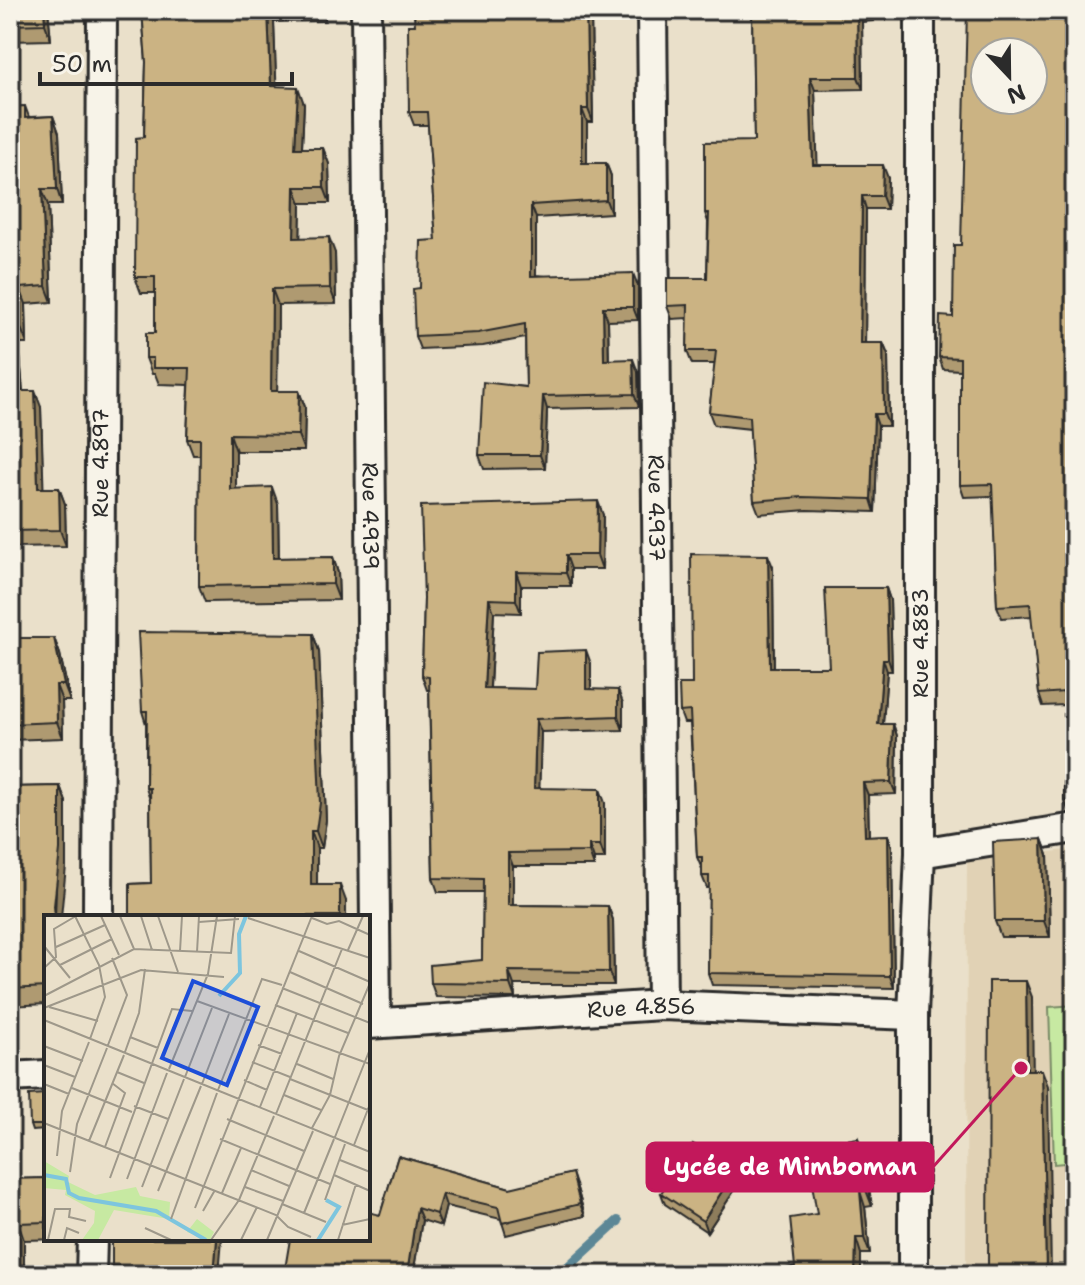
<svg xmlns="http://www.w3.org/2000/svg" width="1085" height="1285" font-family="'Shantell Sans',sans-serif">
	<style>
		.built { fill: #e1d2b5 }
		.green { fill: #c7e9a2; stroke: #798a66; stroke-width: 2 }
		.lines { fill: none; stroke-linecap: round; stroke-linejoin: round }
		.stream { stroke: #5c8796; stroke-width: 10 }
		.street-casing { stroke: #2b2b2b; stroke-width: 34 }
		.street { stroke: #f7f3e8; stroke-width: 28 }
		.wall { fill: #af9a71; stroke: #2b2b2b; stroke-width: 2 }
		.shaded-wall { fill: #8e7d5c; stroke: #2b2b2b; stroke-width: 2 }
		.building { fill: #cbb383; stroke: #2b2b2b; stroke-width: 2; fill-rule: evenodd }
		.labels { text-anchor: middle; stroke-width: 6; stroke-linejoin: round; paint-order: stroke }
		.street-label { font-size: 22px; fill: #2b2b2b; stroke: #f7f3e8 }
		.inset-river { fill: none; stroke: #7dc5de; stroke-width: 4 }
		.inset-road { fill: none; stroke: #9e988a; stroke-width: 2 }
		.view { fill: #1d4ed8; fill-opacity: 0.15; stroke: #1d4ed8; stroke-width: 4 }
		.inset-edge { fill: none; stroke: #2b2b2b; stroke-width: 4 }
		.leader { fill: none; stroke: #c2185b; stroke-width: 3 }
		.callout-dot { fill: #c2185b; stroke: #f7f3e8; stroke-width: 3 }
		.callout { fill: #c2185b; stroke: #c2185b; stroke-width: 3 }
		.callout-label { font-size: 24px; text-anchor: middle; font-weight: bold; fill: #fff }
	</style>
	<rect width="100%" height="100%" fill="#eae0ca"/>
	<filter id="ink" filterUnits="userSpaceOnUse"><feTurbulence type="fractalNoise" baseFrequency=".0125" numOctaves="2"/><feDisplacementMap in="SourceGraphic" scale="16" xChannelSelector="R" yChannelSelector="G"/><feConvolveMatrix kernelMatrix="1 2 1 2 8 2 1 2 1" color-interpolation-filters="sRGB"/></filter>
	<g filter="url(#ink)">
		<polygon class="built" points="1075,849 1075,1275 966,1275 967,862"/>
		<polygon class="green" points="1075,1005 1075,1162 1054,1164 1049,1007"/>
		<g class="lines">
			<polyline class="stream" points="559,1275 618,1221"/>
			<g class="street-casing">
				<g id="street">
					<path id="s1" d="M 366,10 L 376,1023"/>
					<path id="s2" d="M 652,10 L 662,1005"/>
					<polyline points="920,853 1075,828"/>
					<path id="s3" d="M 98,917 L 102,10"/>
					<path id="s4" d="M 368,1024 L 662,1005 L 913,1015"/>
					<polyline points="10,1077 46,1075"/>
					<polyline points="91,1275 92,1239"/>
					<polyline points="913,1275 913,1015 920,853 920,10"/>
				</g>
			</g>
			<use href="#street" class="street"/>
		</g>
		<g class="wall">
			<polygon points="10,10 48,10 51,40 10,41"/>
			<polygon points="142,10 325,10 325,21 274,22 276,86 304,104 302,148 323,148 329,164 330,203 301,203 300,238 335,253 336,304 278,305 277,391 299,391 305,407 304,451 236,451 236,489 278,504 279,558 333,557 338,573 339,600 205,602 199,586 200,455 193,455 187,439 189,385 159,384 155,374 152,374 146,358 155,333 155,293 141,293 135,277 144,137 146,62"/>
			<polygon points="414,10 606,10 606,15 591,15 593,122 587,122 587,163 606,163 611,176 611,213 536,218 536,275 638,286 638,320 608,321 609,360 638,372 639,407 547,409 545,468 484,469 479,455 526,387 525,338 483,346 420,349 415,336 420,288 436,240 428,125 414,125 409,112 415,25"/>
			<polygon points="691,10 872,10 873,21 862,22 863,89 815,90 817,165 888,178 887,209 866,209 865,343 883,343 888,355 889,426 878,426 875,512 807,510 759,514 754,501 750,429 714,425 709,412 715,364 692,364 687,351 688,318 672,319 667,306 707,278 708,222 705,213 754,141 752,15 693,15"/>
			<polygon points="1075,10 1075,813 1069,812 1064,800 1064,705 1043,706 1039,694 1032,616 1002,618 997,606 993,496 964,497 960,485 960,370 943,369 939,357 953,317"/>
			<polygon points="25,106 29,117 53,116 59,133 62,205 48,205 52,302 26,304 27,344 19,344 23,391 41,407 43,488 59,488 65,504 66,546 13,547 14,561 10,561 10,107"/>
			<polygon points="603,515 602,569 571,569 571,586 521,586 521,613 494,612 490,688 535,689 591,664 591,689 623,703 623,730 541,732 539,788 605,803 605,859 594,859 594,866 513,866 513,905 608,906 613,920 614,985 514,985 515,998 436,997 431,983 482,960 483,892 438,892 433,878 429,690 427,690 422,676 424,599"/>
			<polygon points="773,567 774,667 829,667 886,588 890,600 892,671 887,671 883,724 893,724 897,736 896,794 868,795 869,836 888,835 892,847 894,988 712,985 708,973 709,888 707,888 702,876 702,869 697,857 690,723 684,723 680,712 692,684"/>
			<polygon points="313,634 319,651 326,820 322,848 317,848 317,885 346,901 346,917 131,917 130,884 151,883 150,800 146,788 146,724 142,711"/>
			<polygon points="10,638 54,638 60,654 70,701 62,701 63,738 10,740"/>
			<polygon points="60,786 66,802 66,866 46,917 46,1004 10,1006 10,787"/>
			<polygon points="1042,839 1048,855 1050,937 1001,937 995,921"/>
			<polygon points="46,1094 46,1130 32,1131 30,1125"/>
			<polygon points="10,1114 13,1121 11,1179 46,1178 46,1239 62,1239 24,1240 10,1275"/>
			<polygon points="858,1138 863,1154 872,1206 865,1207 870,1254 861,1254 861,1275 734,1275 795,1267 817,1214"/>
			<polygon points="398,1156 510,1188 576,1185 585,1216 506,1235 501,1219 446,1206 441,1226 422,1220 413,1274 418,1275 284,1275 380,1215"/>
			<polygon points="740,1182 707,1232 665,1204 661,1193"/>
			<polygon points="112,1266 219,1273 223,1275 115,1275"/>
		</g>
		<g class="shaded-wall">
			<polygon points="44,10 48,10 51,40 45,24"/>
			<polygon points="268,10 270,10 274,22 277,102 271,86"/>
			<polygon points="586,10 589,10 591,15 593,122 588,109"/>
			<polygon points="857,10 862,22 863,89 858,77"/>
			<polygon points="868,10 872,10 873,21"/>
			<polygon points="810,77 815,90 818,177 813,165"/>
			<polygon points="298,87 304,104 301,165 295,148"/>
			<polygon points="582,109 587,122 587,176 582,163"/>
			<polygon points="53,116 59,133 62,205 57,189"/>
			<polygon points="323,148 329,164 330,203 324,187"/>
			<polygon points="606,163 611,176 611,213 606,200"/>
			<polygon points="883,165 888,178 887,209 882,196"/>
			<polygon points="295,187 301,203 300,254 294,238"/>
			<polygon points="42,189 48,205 52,302 46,286"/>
			<polygon points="862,196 866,209 865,356 860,343"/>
			<polygon points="531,205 536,218 536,289 531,276"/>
			<polygon points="329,237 335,253 336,304 330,288"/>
			<polygon points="633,273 638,286 638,320 633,307"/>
			<polygon points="20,288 26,304 27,344 21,328"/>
			<polygon points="272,289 278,305 277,407 271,391"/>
			<polygon points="603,307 608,321 609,373 604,360"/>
			<polygon points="13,328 19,344 24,407 18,391"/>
			<polygon points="883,343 888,355 889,426 884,414"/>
			<polygon points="633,359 638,372 639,407 634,394"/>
			<polygon points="35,391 41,407 44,505 38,488"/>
			<polygon points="299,391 305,407 304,451 298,435"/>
			<polygon points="543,396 547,409 545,468 540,455"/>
			<polygon points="874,414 878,426 875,512 871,499"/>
			<polygon points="230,434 236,451 236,505 230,489"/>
			<polygon points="272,487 278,504 279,574 273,558"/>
			<polygon points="59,488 65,504 66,546 60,530"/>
			<polygon points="598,501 603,515 602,569 597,555"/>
			<polygon points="10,539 13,547 14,561 10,551"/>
			<polygon points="566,555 571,569 571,586 566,573"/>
			<polygon points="768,555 773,567 774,679 770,667"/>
			<polygon points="333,557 338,573 339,600 333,584"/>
			<polygon points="516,572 521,586 521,613 516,600"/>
			<polygon points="886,588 890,600 892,671 888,659"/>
			<polygon points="489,599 494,612 489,702 484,688"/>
			<polygon points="313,634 319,651 326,820 322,848 316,831"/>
			<polygon points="54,638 60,654 70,701 64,685"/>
			<polygon points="586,650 591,664 591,703 586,689"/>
			<polygon points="883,659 887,671 882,736 878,724"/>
			<polygon points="56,685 62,701 63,738 57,722"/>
			<polygon points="618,690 623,703 623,730 618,716"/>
			<polygon points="536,719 541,732 539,802 534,788"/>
			<polygon points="893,724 897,736 896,794 891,782"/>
			<polygon points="863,783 868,795 869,848 865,836"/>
			<polygon points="60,786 66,802 66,866 61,917 55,917"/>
			<polygon points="600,789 605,803 605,859 600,845"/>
			<polygon points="311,831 317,848 317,901 311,885"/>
			<polygon points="888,835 892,847 894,988 890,976"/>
			<polygon points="1042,839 1048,855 1050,937 1044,921"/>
			<polygon points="589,845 594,859 594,866 589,852"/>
			<polygon points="508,853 513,866 513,918 508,905"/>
			<polygon points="340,885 346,901 346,917 340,916"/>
			<polygon points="608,906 613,920 614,985 609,972"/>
			<polygon points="509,971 514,985 515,998 510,984"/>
			<polygon points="1026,981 1032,997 1033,1086 1027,1070"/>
			<polygon points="1042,1070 1048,1086 1051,1275 1046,1275"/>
			<polygon points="10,1114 13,1121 10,1196"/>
			<polygon points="858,1138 863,1154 872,1206 866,1190"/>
			<polygon points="735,1171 740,1182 707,1232 703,1221"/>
			<polygon points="572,1173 576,1185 585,1216 580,1204"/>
			<polygon points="860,1191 865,1207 870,1254 864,1238"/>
			<polygon points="442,1194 446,1206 441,1226 436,1214"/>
			<polygon points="417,1208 422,1220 413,1275 407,1274"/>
			<polygon points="18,1223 24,1240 24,1275 18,1275"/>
			<polygon points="856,1238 861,1254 861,1275 855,1275"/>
			<polygon points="217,1239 222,1239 219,1275 214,1273"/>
		</g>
		<g class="building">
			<polygon points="10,10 44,10 45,24 10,25"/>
			<polygon points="142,10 268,10 271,86 298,87 295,148 323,148 324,187 295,187 294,238 329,237 330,288 272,289 271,391 299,391 298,435 230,434 230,489 272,487 273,558 333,557 333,584 199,586 200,439 187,439 190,368 153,368 153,358 146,358 146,333 155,333 155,277 135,277 136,138 144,137 146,62"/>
			<polygon points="414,10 586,10 588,109 582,109 582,163 606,163 606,200 531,205 531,276 633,273 633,307 603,307 604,360 633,359 634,394 543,396 540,455 479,455 483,382 526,387 525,324 478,333 415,336 413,289 420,288 421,241 436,240 427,112 409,112 408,25 415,25"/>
			<polygon points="752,10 857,10 858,77 810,77 813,165 883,165 882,196 862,196 860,343 883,343 884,414 874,414 871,499 802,497 754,501 749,417 709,412 716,351 687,351 688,305 667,306 667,278 707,278 709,213 705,213 705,142 754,141"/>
			<path d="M 967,10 L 1075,10 L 1075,802 L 1064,800 L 1064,692 L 1039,694 L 1030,604 L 997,606 L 992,484 L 960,485 L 960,358 L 939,357 L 940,316 L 953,317 L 954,245 L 961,245 ZM 985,52 L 1033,52 L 1033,100 L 985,100 Z"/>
			<polygon points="25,106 25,118 53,116 57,189 42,189 46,286 20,288 21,328 13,328 18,391 35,391 38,488 59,488 60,530 10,531 10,107"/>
			<polygon points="598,501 597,555 566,555 566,573 516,572 516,600 489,599 484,688 535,689 537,652 586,650 586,689 618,690 618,716 536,719 534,788 600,789 600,845 589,845 589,852 508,853 508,905 608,906 609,972 509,971 510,984 431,983 430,965 482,960 483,879 433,878 429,677 422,676 424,599 421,506"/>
			<polygon points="691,554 768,555 770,667 829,667 825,588 886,588 888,659 883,659 878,724 893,724 891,782 863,783 865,836 888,835 890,976 708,973 709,876 702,876 702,857 697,857 690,711 680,712 679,684 692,684"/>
			<polygon points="138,632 313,634 320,803 316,831 311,831 311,885 340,885 340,916 130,916 130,884 151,883 150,788 146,788 147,711 142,711"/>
			<polygon points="10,638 54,638 64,685 56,685 57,722 10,724"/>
			<polygon points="60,786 60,850 54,906 55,917 46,917 46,987 10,989 10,787"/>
			<polygon points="1042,839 1044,921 995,921 993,842"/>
			<polygon points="989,981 1026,981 1027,1070 1042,1070 1046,1275 988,1275"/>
			<polygon points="46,1094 46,1125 30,1125 29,1095"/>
			<polygon points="858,1138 866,1190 860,1191 864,1238 856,1238 855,1275 734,1275 734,1273 795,1267 790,1218 817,1214 806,1147"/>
			<polygon points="693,1144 735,1171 703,1221 661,1193"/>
			<polygon points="398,1156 510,1188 572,1173 580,1204 502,1223 498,1207 442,1194 436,1214 417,1208 407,1274 418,1275 357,1275 340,1270 339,1275 284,1275 290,1239 368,1239 368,1212 380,1215"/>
			<polygon points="46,1178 46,1222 18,1223 18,1275 10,1275 10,1179"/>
			<polygon points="112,1239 217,1239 214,1273 222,1273 222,1275 119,1275 120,1266 112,1266"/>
		</g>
	</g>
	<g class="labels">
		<g class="street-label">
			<text dy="8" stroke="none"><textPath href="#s3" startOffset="454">Rue 4.897</textPath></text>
			<text dy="8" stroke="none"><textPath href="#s2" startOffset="498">Rue 4.937</textPath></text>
			<text dy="8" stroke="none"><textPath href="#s1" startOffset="506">Rue 4.939</textPath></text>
			<text transform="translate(920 643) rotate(-90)" y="8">Rue 4.883</text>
			<text dy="8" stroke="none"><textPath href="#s4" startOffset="274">Rue 4.856</textPath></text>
		</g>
	</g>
	<g transform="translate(44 915)">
		<rect width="326" height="326" fill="#eae0ca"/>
		<path d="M 0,246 L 25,261 L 24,267 L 51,280 L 92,272 L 96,281 L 126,287 L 125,304 L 70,295 L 54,325 L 38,325 L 50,308 L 51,296 L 21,280 L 22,275 L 0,273 ZM 153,304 L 170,317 L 166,325 L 143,317 Z" fill="#c7e9a2"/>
		<path class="inset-river" d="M 175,81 L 196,58 L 195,19 L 202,1M 0,260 L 22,264 L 25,278 L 35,283 L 112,296 L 162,325M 274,325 L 295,292 L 282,285"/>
		<path class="inset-road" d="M 31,1 L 55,50 L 61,82 L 46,124M 57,1 L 75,40M 76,1 L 90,34M 97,1 L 108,35M 114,1 L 134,57M 204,3 L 326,43M 268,3 L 283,9 L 295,6 L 326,20M 155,7 L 195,4M 0,31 L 26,63M 12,32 L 61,10M 304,35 L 319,1M 136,36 L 138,1M 255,36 L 326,67M 153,37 L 155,1M 16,50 L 68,24M 0,53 L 12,42 L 10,14 L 32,1M 246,57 L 319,89M 238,73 L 326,108M 0,81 L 90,34 L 187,38 L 191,1M 153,86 L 326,149M 231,90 L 304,118M 5,92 L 54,106M 0,93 L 97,55 L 180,62M 0,105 L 326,237M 86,122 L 114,133M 64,130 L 83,80 L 68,43M 214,130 L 238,139M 0,131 L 39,146M 81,137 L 95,98 L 101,54M 208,147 L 246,162M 253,149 L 289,164M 0,150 L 31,162M 125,154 L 164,59 L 173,1M 73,157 L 100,168M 141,162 L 168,93M 246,164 L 324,195M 200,165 L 223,175M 0,169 L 25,179M 158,169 L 185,99M 28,173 L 88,197M 174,175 L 218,64 L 238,70M 240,180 L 277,195M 90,191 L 124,204M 216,192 L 253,98M 232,199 L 298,34M 183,204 L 260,236M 0,208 L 232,300 L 244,312 L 267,322M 268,213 L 286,180 L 295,141 L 326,68M 291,222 L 326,134M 176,224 L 286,269M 45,226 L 80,140M 310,230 L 326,189M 61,232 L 81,178 L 68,168M 13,241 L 18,196 L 45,127M 296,245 L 326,257M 207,255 L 245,271M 26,257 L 33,209 L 63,133M 290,260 L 326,276M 66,263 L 128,94 L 148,96M 83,264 L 123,158M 98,272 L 140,164M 201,272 L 239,286M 114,276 L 157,171M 178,278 L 197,233M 281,285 L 301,229M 238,289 L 282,307M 151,293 L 268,1M 159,296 L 171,275M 260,298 L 290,224M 127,304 L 173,178M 298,310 L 326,304M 101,313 L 127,325M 4,325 L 11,294 L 26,294 L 25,302 L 42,306M 20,325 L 23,313 L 35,318M 167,325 L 195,285 L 230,201M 197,325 L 213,292M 223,325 L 269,216M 294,325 L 312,269"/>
		<path class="view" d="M 149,66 L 214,92 L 183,170 L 118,143 Z"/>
		<rect width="326" height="326" class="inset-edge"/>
	</g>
	<path class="leader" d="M1021 1068L933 1167"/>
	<circle class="callout-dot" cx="1021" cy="1068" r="8"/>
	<rect class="callout" x="647" y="1143" width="286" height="48" rx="8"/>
	<g class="callout-label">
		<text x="790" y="1175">Lycée de Mimboman</text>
	</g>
	<rect width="1085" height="1285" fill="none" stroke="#f7f3e8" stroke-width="40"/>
	<rect x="20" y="20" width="1045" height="1245" fill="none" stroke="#2b2b2b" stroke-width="3" filter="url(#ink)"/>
	<g transform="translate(1009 76) rotate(158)"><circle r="38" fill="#f7f3e8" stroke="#a5a39c" stroke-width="2"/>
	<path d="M0-6L14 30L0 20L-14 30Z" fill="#2b2b2b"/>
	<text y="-12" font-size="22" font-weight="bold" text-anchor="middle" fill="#2b2b2b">N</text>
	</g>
	<path d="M40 72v12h252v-12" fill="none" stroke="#2b2b2b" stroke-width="4"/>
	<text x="52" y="72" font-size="24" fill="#2b2b2b" stroke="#f7f3e8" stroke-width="6" paint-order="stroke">50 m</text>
</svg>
